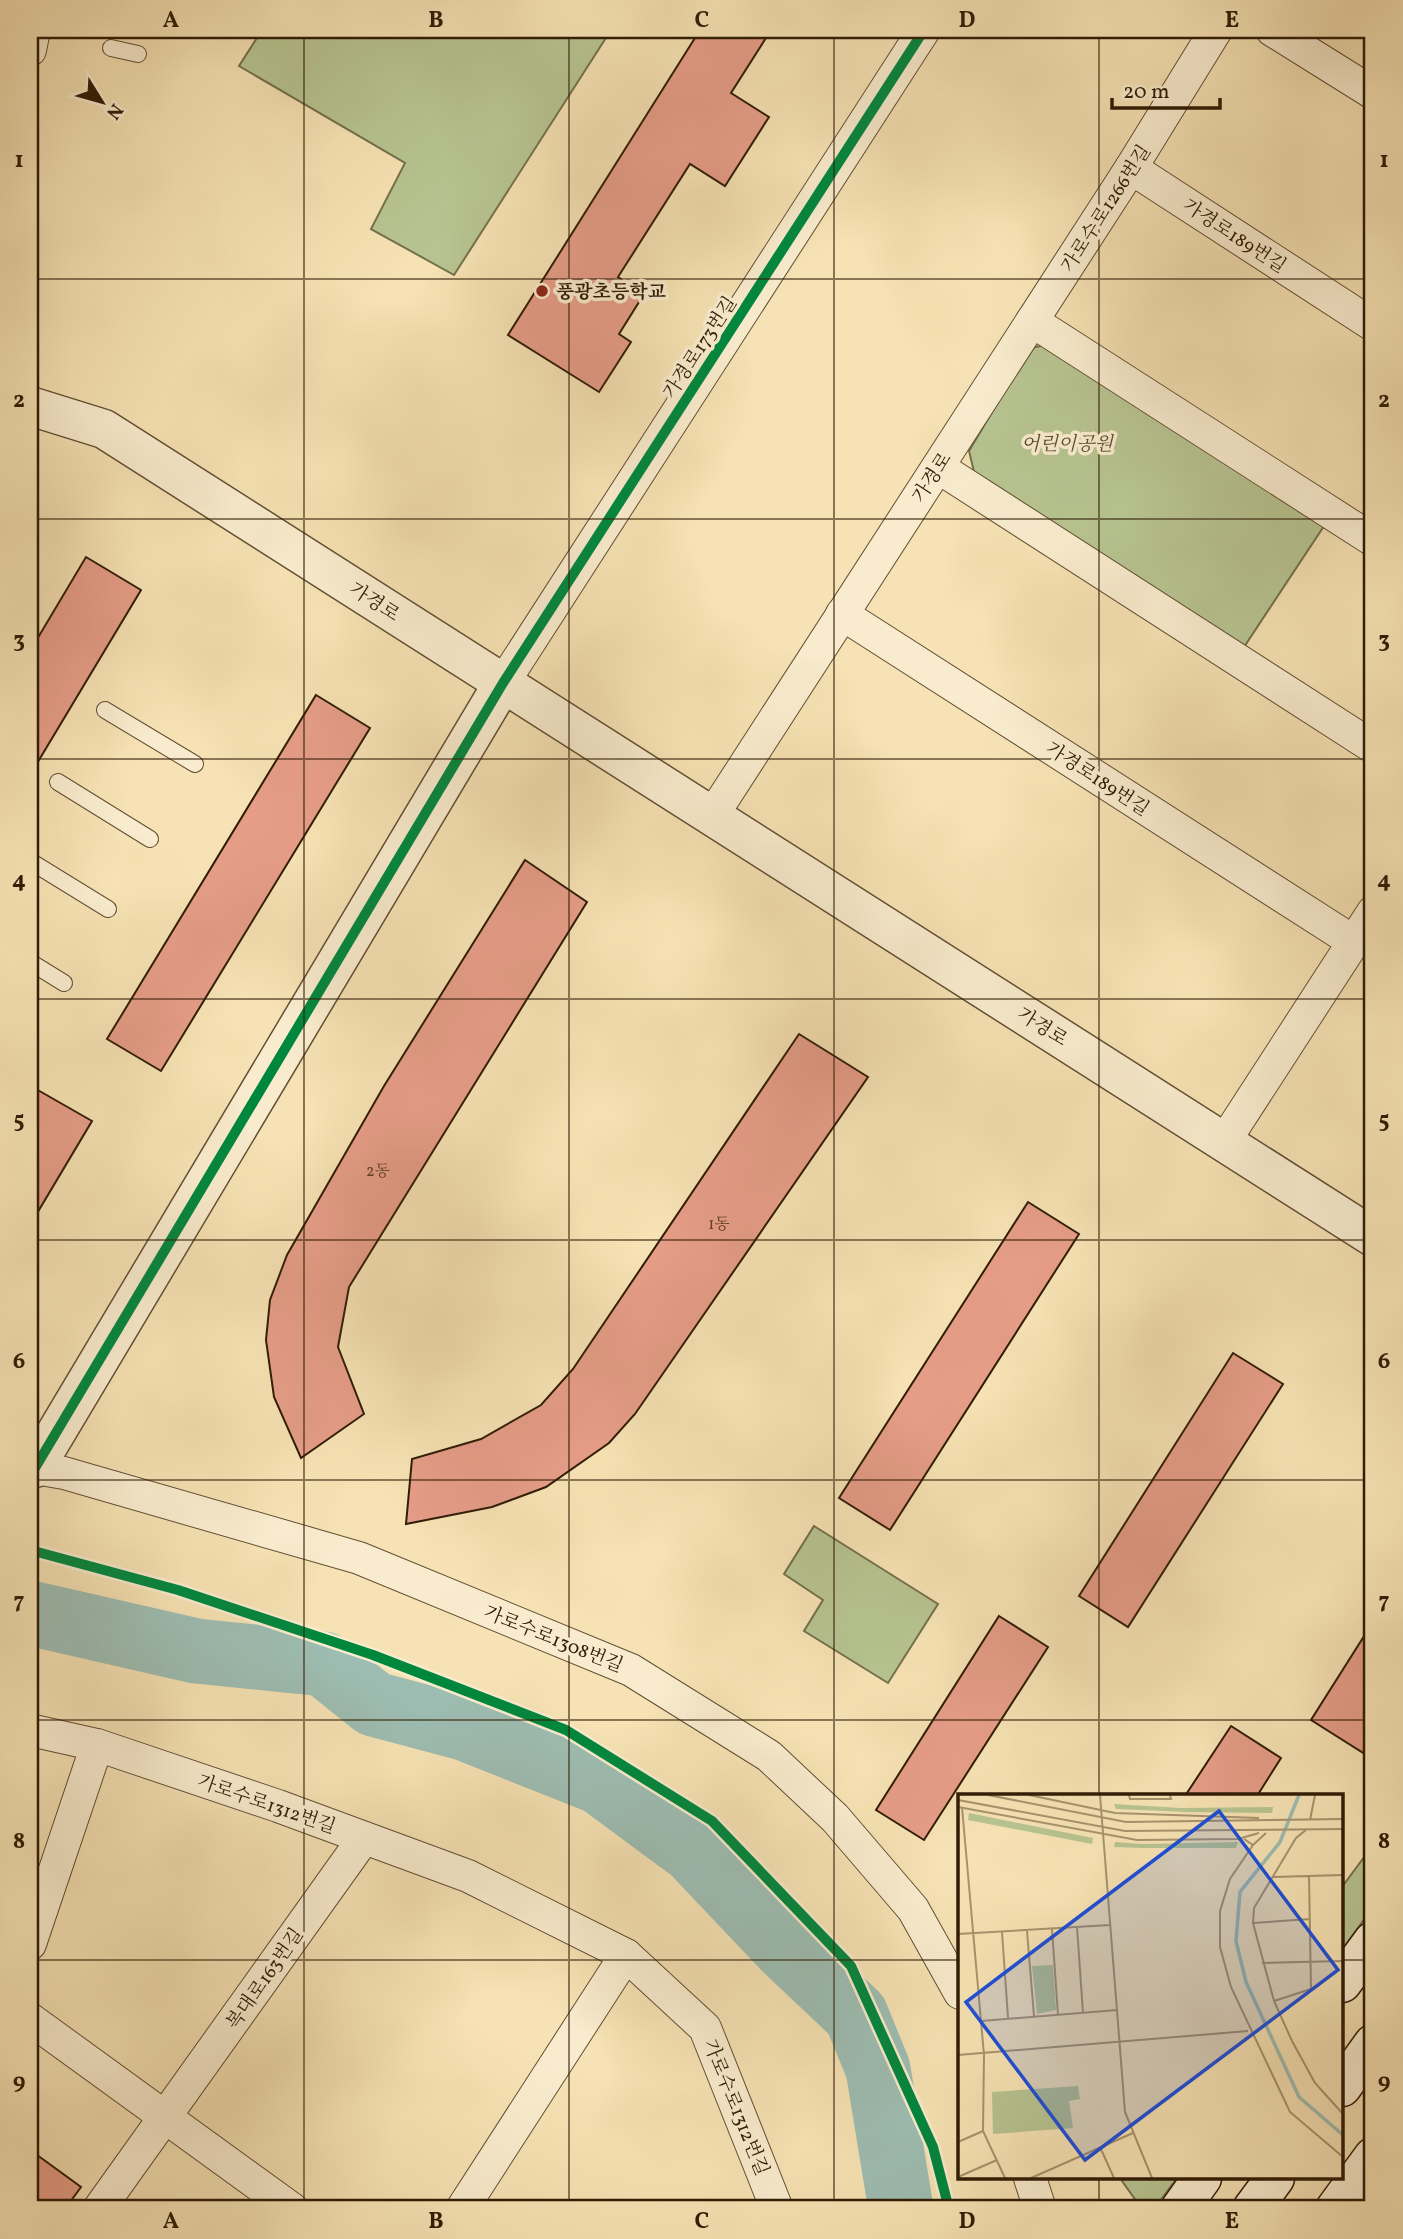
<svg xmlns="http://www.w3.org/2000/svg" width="1403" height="2239" font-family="Vollkorn,'Noto Serif KR',serif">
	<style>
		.green { fill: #b7c491; stroke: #74704c; stroke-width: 2 }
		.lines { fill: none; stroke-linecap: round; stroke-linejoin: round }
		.river { stroke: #9dbdb2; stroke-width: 65 }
		.building { fill: #e69d88; stroke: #301c06; stroke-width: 2 }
		.service-casing { stroke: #624e32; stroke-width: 18 }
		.minor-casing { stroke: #624e32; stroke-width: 34 }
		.tertiary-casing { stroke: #624e32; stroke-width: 41 }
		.secondary-casing { stroke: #301c06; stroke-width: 41 }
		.service { stroke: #f9ecce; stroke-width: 16 }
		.minor { stroke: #f9ecce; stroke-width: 32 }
		.tertiary { stroke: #f9ecce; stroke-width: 38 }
		.secondary { stroke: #f9ecce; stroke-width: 38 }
		.cycleway-casing { stroke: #f9ecce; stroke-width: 15 }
		.cycleway { stroke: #00873e; stroke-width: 10 }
		.grid { fill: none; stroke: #301c06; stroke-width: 2; stroke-opacity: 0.55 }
		.poi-dot { fill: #8f2418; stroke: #f9ecce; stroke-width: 2.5 }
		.labels { text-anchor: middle; stroke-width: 7; stroke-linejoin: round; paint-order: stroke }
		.number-label { font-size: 16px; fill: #5e3c26 }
		.street-label { font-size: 19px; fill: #301c06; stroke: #f9ecce }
		.poi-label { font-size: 19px; font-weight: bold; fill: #301c06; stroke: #f9ecce; text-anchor: start }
		.park-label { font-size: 19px; font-style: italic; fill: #584e30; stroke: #f9ecce }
		.inset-river { fill: none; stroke: #9dbdb2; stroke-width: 3.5 }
		.inset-road { fill: none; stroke: #a7936e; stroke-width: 2 }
		.view { fill: #1d4ed8; fill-opacity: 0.15; stroke: #1d4ed8; stroke-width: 3.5 }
		.inset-edge { fill: none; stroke: #301c06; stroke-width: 3.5 }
		.neatline { fill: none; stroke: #301c06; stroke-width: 2.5 }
		.grid-label { font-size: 23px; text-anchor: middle; font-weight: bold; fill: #301c06 }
	</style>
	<rect width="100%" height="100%" fill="#f6e2b4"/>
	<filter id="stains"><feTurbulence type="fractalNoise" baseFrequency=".00286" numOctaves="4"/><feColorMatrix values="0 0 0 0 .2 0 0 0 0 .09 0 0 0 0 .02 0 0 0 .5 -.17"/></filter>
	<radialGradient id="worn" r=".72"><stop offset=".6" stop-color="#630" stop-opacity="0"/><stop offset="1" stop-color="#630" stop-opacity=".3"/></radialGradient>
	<g class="green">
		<polygon points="262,30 611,30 454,275 371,229 405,163 239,66"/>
		<polygon points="1052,344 1326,523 1244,647 974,472 969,451 1030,348"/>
		<polygon points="814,1526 938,1604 888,1683 804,1631 823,1600 784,1574"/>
		<polygon points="1373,1845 1373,1907 1342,1950 1342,1887"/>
		<polygon points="1124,2178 1177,2178 1154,2209 1142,2209 1122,2181"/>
	</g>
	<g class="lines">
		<polyline class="river" points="30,1613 196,1651 324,1664 374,1704 464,1728 600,1782 692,1850 784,1947 856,2015 878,2069 901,2209"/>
	</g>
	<g class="building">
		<polygon points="700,30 771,30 731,93 769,117 725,186 690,164 618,277 644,294 619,334 631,342 599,392 508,335"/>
		<polygon points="86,557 141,590 30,775 30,651"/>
		<polygon points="316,695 370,728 161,1071 107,1039"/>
		<polygon points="525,860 587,902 349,1287 338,1347 364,1414 301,1458 274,1397 266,1340 270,1300 287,1255 384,1086"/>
		<polygon points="799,1034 868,1077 635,1414 609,1443 546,1487 492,1507 406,1524 412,1459 481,1439 541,1405 573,1369"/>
		<polygon points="36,1089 92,1121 30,1225 30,1100"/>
		<polygon points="1028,1202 1079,1234 890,1530 839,1498"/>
		<polygon points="1233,1353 1283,1384 1128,1627 1079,1596"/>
		<polygon points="999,1616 1048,1647 924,1840 876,1810"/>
		<polygon points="1373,1622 1373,1741 1365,1754 1311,1720"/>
		<polygon points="1231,1726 1281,1758 1257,1796 1185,1796"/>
		<polygon points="33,2152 81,2187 65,2209 30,2209 30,2156"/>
	</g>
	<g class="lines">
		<g class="service-casing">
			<g id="service">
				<polyline points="111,48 138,54"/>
				<polyline points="105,710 195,764"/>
				<polyline points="58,782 150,839"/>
				<polyline points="30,861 108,909"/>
				<polyline points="30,962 64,983"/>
			</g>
		</g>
		<g class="minor-casing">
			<g id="minor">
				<polyline points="1272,30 1373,93"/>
				<polyline points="30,50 34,30"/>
				<polyline points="1131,168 1373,325"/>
				<polyline points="1032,321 1373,540"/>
				<polyline points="938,467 1373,747"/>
				<polyline points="842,614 1354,942"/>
				<polyline points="503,683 924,30"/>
				<polyline points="712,816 1131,168 1216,30"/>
				<polyline points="1224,1142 1373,912"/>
				<polyline points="30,1467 64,1473 359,1558 631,1670 769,1756 835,1818 913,1909 960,1993"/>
				<polyline points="30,1730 97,1745 278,1806 468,1876 626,1955 705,2028 777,2209"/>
				<polyline points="30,1944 97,1745"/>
				<polyline points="30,2019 292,2209"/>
				<polyline points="1030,2178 1040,2209"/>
				<polyline points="99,2209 364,1838"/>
				<polyline points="462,2209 626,1955"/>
			</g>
		</g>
		<g class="tertiary-casing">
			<g id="tertiary">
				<polyline points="30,406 104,429 1373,1237"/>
				<polyline points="35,1468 503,683"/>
			</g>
		</g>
		<g class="secondary-casing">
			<g id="secondary">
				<polyline points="1342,1983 1373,1941"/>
				<polyline points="1342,2087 1373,2044"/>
				<polyline points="1180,2209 1202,2178"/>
				<polyline points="1252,2209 1275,2178"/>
				<polyline points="1335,2209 1373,2157"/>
			</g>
		</g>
		<use href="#service" class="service"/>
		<use href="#minor" class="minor"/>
		<use href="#tertiary" class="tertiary"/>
		<use href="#secondary" class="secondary"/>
		<g class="cycleway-casing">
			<g id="cycleway">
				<polyline points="35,1468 503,683 924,30"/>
				<polyline points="30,1550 178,1590 373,1655 566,1730 712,1821 851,1966 933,2147 949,2209"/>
			</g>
		</g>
		<use href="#cycleway" class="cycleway"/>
	</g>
	<path class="grid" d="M 304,30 L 304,2209M 569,30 L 569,2209M 834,30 L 834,2209M 1099,30 L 1099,1796M 30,279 L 1373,279M 30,519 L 1373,519M 30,759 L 1373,759M 30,999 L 1373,999M 30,1240 L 1373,1240M 30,1480 L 1373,1480M 30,1720 L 1373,1720M 30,1960 L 960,1960M 1342,1960 L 1373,1960M 1099,2178 L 1099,2209"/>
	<circle class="poi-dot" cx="542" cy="291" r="7"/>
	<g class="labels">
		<g class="number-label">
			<text x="378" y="1176">2동</text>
			<text x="719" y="1229">1동</text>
		</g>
		<g class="street-label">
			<text transform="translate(1105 208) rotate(-57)" y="7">가로수로1266번길</text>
			<text transform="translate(1235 235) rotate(33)" y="7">가경로189번길</text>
			<text transform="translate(699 347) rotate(-57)" y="7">가경로173번길</text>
			<text transform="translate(931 477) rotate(-57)" y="7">가경로</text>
			<text transform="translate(375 601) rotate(33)" y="7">가경로</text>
			<text transform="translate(1098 778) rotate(33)" y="7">가경로189번길</text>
			<text transform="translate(1043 1026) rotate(32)" y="7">가경로</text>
			<text transform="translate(554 1638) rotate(22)" y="7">가로수로1308번길</text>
			<text transform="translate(267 1803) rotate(19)" y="7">가로수로1312번길</text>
			<text transform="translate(264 1978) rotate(-55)" y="7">복대로163번길</text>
			<text transform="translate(737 2107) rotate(68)" y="7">가로수로1312번길</text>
		</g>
		<g class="poi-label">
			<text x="556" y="298">풍광초등학교</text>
		</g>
		<g class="park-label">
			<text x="1067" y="450">어린이공원</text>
		</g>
	</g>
	<g transform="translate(958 1794)">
		<rect width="385" height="385" fill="#f6e2b4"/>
		<path d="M 156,10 L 223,14 L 315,13 L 314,19 L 228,18 L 158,15 ZM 11,19 L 135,44 L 134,50 L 10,26 ZM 157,48 L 184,50 L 280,48 L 278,54 L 184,54 L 156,53 ZM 95,171 L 98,216 L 79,220 L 74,172 ZM 120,292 L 122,305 L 111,307 L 115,334 L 35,340 L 34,298 Z" fill="#b7c491"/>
		<path class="inset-river" d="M 341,1 L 322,48 L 282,98 L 278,147 L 288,188 L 341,303 L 385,341"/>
		<path class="inset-road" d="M 30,1 L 168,28 L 385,25M 71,1 L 157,19 L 301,24M 142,1 L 167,318 L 194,384M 171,1 L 172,5 L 213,5 L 212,1M 0,6 L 167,37 L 385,35M 0,13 L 179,46 L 280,45 L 301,39M 4,13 L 26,261 L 25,337 L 47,384M 352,26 L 357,1M 348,36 L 338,44 L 296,114 L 295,129 L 316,207 L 334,247 L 357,289 L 385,320M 286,45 L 295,51 L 308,39M 295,51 L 272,85 L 262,117 L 262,153 L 273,193 L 332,318 L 385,363M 315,83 L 385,81M 295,129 L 352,125M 119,133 L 125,219M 94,135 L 100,221M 69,137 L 76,222M 44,138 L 50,224M 0,140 L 152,131M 304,169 L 385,167M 316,207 L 353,195 L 351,82M 23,227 L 159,216M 0,261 L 290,237M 0,348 L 25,337M 142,353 L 156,384M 0,383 L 39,366M 73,384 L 175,339"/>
		<path class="view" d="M 261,17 L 380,176 L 127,366 L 8,208 Z"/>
		<rect width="385" height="385" class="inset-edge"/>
	</g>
	<rect width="1403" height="2239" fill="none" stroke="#f6e2b4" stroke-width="77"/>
	<g transform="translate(102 102) rotate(127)" stroke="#f9ecce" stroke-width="5" paint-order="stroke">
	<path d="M0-5L12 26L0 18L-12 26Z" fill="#301c06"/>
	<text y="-10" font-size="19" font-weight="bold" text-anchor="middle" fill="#301c06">N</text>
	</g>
	<path d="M1112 98v10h108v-10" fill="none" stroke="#301c06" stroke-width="3.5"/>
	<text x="1123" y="98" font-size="21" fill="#301c06" stroke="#f9ecce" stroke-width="5" paint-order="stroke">20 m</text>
	<rect x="38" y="38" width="1326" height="2162" class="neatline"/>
	<g class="grid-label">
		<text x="171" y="27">A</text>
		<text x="436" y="27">B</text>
		<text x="702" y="27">C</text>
		<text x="967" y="27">D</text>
		<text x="1232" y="27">E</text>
		<text x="19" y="167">1</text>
		<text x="1384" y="167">1</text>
		<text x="19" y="407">2</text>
		<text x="1384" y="407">2</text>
		<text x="19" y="647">3</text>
		<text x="1384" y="647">3</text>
		<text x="19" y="887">4</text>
		<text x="1384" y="887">4</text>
		<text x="19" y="1127">5</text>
		<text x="1384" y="1127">5</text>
		<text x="19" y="1368">6</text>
		<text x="1384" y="1368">6</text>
		<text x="19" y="1608">7</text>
		<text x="1384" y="1608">7</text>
		<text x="19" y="1848">8</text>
		<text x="1384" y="1848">8</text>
		<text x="19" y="2088">9</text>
		<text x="1384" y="2088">9</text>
		<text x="171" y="2228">A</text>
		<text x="436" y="2228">B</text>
		<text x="702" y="2228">C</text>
		<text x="967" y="2228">D</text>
		<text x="1232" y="2228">E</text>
	</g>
	<rect width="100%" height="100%" filter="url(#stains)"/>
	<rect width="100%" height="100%" fill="url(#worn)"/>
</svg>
